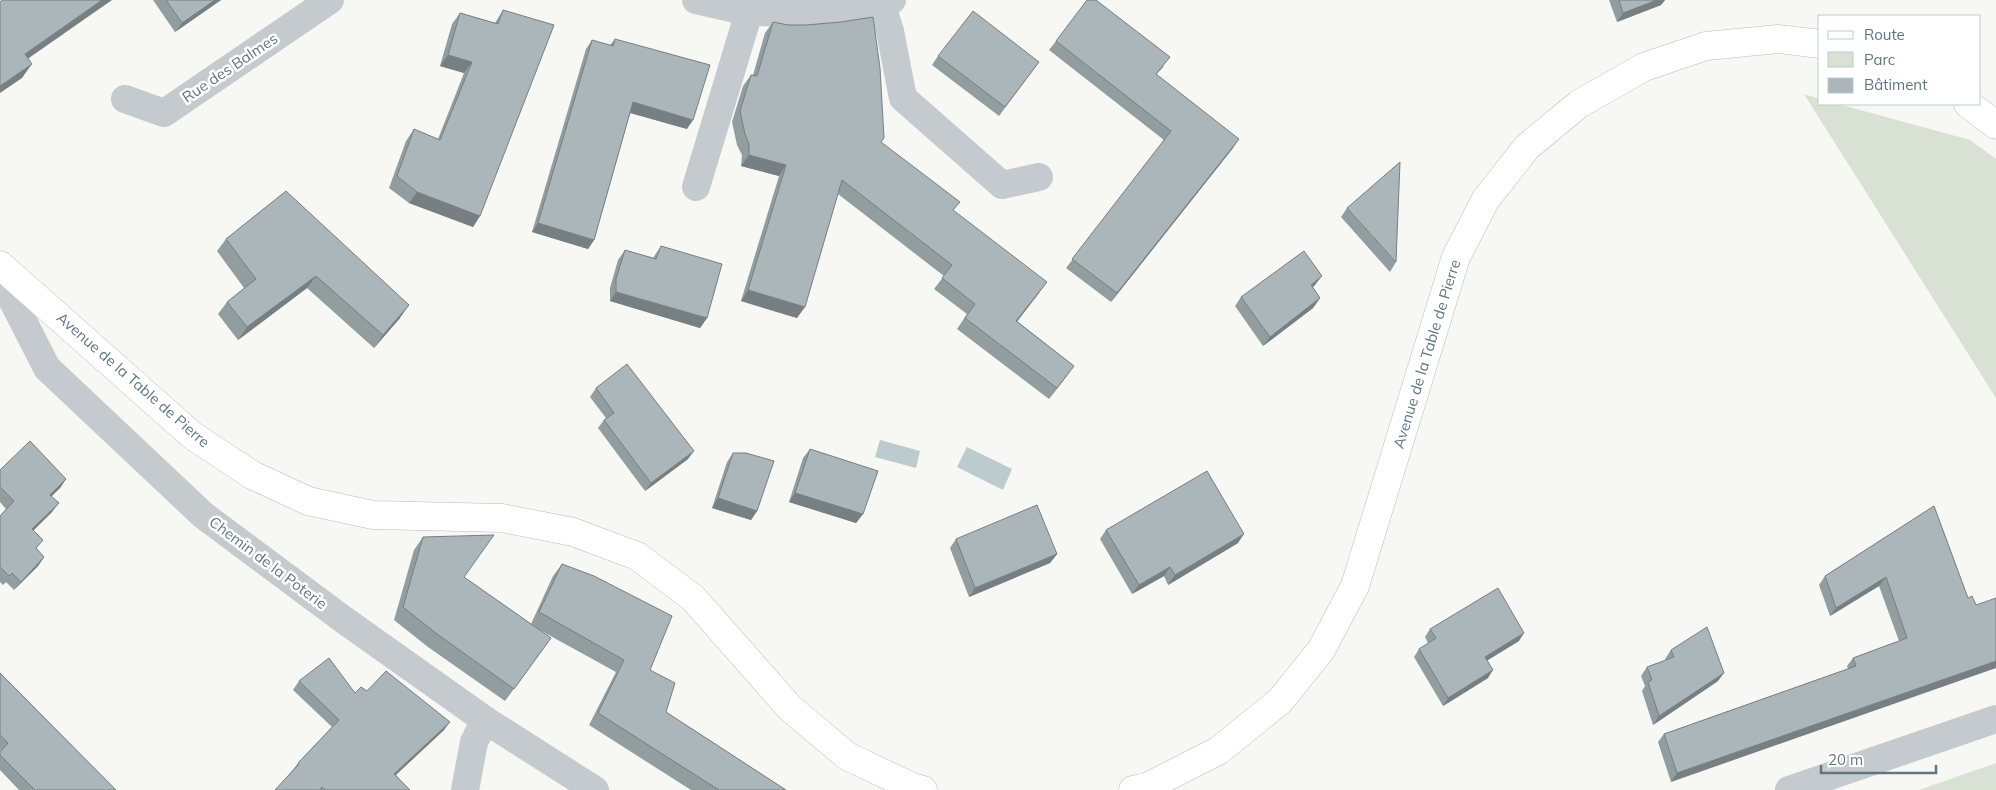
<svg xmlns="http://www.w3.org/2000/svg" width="1996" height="790" font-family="Mulish,sans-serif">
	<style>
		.green { fill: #d9e0d4 }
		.water { fill: #bccbce }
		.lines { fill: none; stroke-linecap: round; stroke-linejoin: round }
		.secondary-casing { stroke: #b6bec1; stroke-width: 29 }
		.street { stroke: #c4cacd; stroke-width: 28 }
		.secondary { stroke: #fff; stroke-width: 28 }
		.wall { fill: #929da0 }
		.shaded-wall { fill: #777f82 }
		.building { fill: #aab6ba; stroke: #777f82 }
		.labels { text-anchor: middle; stroke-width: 5; stroke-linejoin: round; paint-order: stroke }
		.street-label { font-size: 15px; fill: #5f7782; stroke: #fff }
	</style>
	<rect width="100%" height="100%" fill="#f7f7f4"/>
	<g class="green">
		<polygon points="1804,94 1820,99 1820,104 1838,104 1970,140 1996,159 1996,398"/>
		<polygon points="1996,763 1996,790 1919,790"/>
	</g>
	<g class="water">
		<polygon points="880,440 920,451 916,468 875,457"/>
		<polygon points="967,447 1012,469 1003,490 957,467"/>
	</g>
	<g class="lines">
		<g class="secondary-casing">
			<g id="secondary">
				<polyline points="1968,104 1996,125"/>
				<polyline points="0,265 193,436 252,475 308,501 373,515 502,518 573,532 637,556 693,598 790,708 847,756 912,787 923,790"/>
				<polyline points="1133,790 1147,787 1218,751 1280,701 1321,650 1355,586 1456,257 1486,199 1527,147 1579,104 1644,67 1706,46 1778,39 1820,44"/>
			</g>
		</g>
		<g class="street">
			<polyline points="696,0 749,12 814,13 882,6 892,0"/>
			<polyline points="882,6 890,31 903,98 1002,185 1039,177"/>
			<polyline points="125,99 164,113 330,0"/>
			<polyline points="696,187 749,12"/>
			<polyline points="0,276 47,368 203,515 344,620 485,720 595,790"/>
			<polyline points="465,790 474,742 485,720"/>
			<polyline points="1789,790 1996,719"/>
		</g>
		<use href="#secondary" class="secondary"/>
	</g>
	<g class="wall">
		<polygon points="153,0 221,0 175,32"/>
		<polygon points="1609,0 1665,0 1661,5 1617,22"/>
		<polygon points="503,10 480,216 473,227 409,203 389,188 406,141 414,129 438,139 464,73 440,66 452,24 460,13 495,23"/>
		<polygon points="773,22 881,142 1039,293 1017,321 1074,366 1049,399 957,329 967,314 934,289 944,276 838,194 797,318 741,301 779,176 741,166 742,155 737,145 732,122 743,86 751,75 753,75 765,33"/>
		<polygon points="615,39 687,129 630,113 594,240 588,249 532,232 586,49 592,40 610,45"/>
		<polygon points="1056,41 1164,66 1156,75 1233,148 1111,302 1066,268 1164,140 1049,50"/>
		<polygon points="938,56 1039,62 999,116 932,65"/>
		<polygon points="286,191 400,318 374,348 307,288 238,340 218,314 227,302 244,288 217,251 226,239"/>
		<polygon points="1347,208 1396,262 1390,272 1341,217"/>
		<polygon points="661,246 707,318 700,328 610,301 610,288 618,260 625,250 653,258"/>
		<polygon points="1315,285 1313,287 1320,298 1313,308 1263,346 1235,306 1241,297"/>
		<polygon points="596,388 688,459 645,491 598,428 604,420 606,418 590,397"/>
		<polygon points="810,449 863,514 856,523 789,502 803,458"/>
		<polygon points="733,453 757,511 751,520 712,508 727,462"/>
		<polygon points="0,470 66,479 60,488 51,496 52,512 33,530 37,550 44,557 38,566 14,590 6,582 3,585 0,582 0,516 6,509 0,502"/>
		<polygon points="1934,506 1968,598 1976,605 1671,782 1658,742 1664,734 1848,669 1847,666 1853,658 1899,641 1879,586 1830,616 1819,585 1825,576"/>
		<polygon points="1106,530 1238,543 1168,585 1164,576 1132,594 1100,539"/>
		<polygon points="423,537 464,577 531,624 553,576 562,564 650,670 666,712 786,790 691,790 589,725 616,672 536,628 551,638 505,701 428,647 394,620 414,550"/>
		<polygon points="956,539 1057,554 1050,563 969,597 950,548"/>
		<polygon points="1430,629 1519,641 1487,660 1488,678 1443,706 1414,657 1419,649 1428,643 1425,637"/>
		<polygon points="1671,650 1718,681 1653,725 1642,691 1645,686 1641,676 1647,667 1666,660 1665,659"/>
		<polygon points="0,673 116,790 19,790 0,770 0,752 1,751 0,750"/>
		<polygon points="299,681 355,693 367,691 444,730 396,775 410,790 275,790 292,771 298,763 332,727 293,690"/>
	</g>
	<g class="shaded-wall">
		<polygon points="102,0 112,0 16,67 25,54"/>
		<polygon points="215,0 221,0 175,32 182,23"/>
		<polygon points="1657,0 1665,0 1661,5 1617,22 1623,13"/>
		<polygon points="448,55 472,62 464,73 440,66"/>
		<polygon points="32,64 22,78 0,93 0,86"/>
		<polygon points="633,102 693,120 687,129 627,112"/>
		<polygon points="1239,139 1233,148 1111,302 1117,293"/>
		<polygon points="749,155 786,165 779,176 741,166"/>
		<polygon points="417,192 480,216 473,227 409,203"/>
		<polygon points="538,223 594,240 588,249 532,232"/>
		<polygon points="316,276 307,288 238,340 247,327"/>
		<polygon points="1322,276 1315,285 1304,294 1311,285"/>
		<polygon points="1047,282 1039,293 1009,332 1016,321"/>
		<polygon points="748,290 805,307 797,318 741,301"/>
		<polygon points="616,292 707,318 700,328 610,301"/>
		<polygon points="1320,298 1313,308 1263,346 1270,337"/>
		<polygon points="409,305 400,318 374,348 383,335"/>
		<polygon points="1074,366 1066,377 1049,399 1057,388"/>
		<polygon points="694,451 688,459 645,491 651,483"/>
		<polygon points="66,479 60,488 44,504 50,495"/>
		<polygon points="795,493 863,514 856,523 789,502"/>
		<polygon points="718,498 757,511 751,520 712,508"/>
		<polygon points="59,503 52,512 26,538 32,529"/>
		<polygon points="1244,534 1238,543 1168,585 1175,575"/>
		<polygon points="1057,554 1050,563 969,597 975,588"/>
		<polygon points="44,557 38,566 14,590 21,582"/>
		<polygon points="1170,567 1164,576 1132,594 1139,585"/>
		<polygon points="1886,577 1879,586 1830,616 1836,608"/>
		<polygon points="1524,633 1519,641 1480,665 1485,657"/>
		<polygon points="1996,661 1996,668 1671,782 1677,773"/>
		<polygon points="1493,670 1488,678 1443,706 1448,698"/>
		<polygon points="1724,673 1718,681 1653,725 1659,716"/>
		<polygon points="450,722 444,730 388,782 394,774"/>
	</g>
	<g class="building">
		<polygon points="2,0 102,0 25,54 32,64 0,86 0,2"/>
		<polygon points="166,0 215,0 182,23"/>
		<polygon points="1087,0 1096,0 1170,57 1156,74 1239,139 1117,293 1072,259 1171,131 1056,41"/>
		<polygon points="1619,0 1657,0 1623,13"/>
		<polygon points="503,10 554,25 480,216 417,192 397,176 414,129 440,140 472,62 448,55 460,13 498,24"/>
		<polygon points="973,11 1039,62 1005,107 938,56"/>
		<polygon points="873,17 880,68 884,138 881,142 960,202 953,210 1047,282 1016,321 1074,366 1057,388 965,318 975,304 942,278 952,265 842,180 805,307 748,290 786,165 749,155 749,144 745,134 740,111 751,75 757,76 773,22 788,25 806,25 841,22"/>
		<polygon points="615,39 710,65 693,120 633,102 594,240 538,223 592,40 613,46"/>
		<polygon points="1400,162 1396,262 1347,208"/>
		<polygon points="286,191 409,305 383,335 316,276 247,327 227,302 256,279 226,239"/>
		<polygon points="661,246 722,264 707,318 616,292 616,279 625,250 656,259"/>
		<polygon points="1304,251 1322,276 1311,285 1320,298 1270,337 1241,297"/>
		<polygon points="627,364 694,451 651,483 604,420 614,413 596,388"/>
		<polygon points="30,441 66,479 50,495 59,503 32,529 43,540 36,548 44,557 21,582 12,573 9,576 0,567 0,516 14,501 0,487 0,470"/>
		<polygon points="810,449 878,471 863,514 795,493"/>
		<polygon points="733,453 746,453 774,461 757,511 718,498"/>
		<polygon points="1207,471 1244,534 1175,575 1170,567 1139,585 1106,530"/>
		<polygon points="1037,505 1057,554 975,588 956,539"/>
		<polygon points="1934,506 1968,598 1972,596 1976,605 1996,598 1996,661 1677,773 1664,734 1856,666 1853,658 1907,638 1886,577 1836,608 1825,576"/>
		<polygon points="494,535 464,577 551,638 514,689 437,634 403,607 423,537"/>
		<polygon points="562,564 594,576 672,616 650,670 675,683 666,712 786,790 719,790 598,713 624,660 539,612"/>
		<polygon points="1498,588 1524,633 1485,657 1493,670 1448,698 1419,649 1436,638 1430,629"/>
		<polygon points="1707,627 1724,673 1659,716 1648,682 1652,680 1647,667 1674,657 1671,650"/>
		<polygon points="329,658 355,693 361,687 367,691 386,671 450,722 394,774 410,790 325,790 322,787 320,790 275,790 299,764 298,763 339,720 299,681"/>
		<polygon points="0,673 116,790 35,790 0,755 0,752 8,743 0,735"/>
	</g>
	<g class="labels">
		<g class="street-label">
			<text transform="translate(230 68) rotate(-34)" y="5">Rue des Balmes</text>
			<text transform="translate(1427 354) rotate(-73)" y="5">Avenue de la Table de Pierre</text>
			<text transform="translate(133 380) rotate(41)" y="5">Avenue de la Table de Pierre</text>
			<text transform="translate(268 563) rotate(37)" y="5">Chemin de la Poterie</text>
		</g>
	</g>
	<rect x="1818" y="15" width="162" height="90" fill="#ffffff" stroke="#bfc9cd"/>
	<rect x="1828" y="31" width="25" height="8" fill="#ffffff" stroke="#bfc9cd"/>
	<text x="1864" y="40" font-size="15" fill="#5f7782">Route</text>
	<rect x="1828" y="52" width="25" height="15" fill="#d9e0d4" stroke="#bfc9cd"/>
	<text x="1864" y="65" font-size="15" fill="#5f7782">Parc</text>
	<rect x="1828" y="78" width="25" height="15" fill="#aab6ba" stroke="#bfc9cd"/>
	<text x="1864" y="90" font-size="15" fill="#5f7782">Bâtiment</text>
	<path d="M1821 765v8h115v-8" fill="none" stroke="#5f7782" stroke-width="2.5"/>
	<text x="1828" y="765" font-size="15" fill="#5f7782" stroke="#ffffff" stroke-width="4" paint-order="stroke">20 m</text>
</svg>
